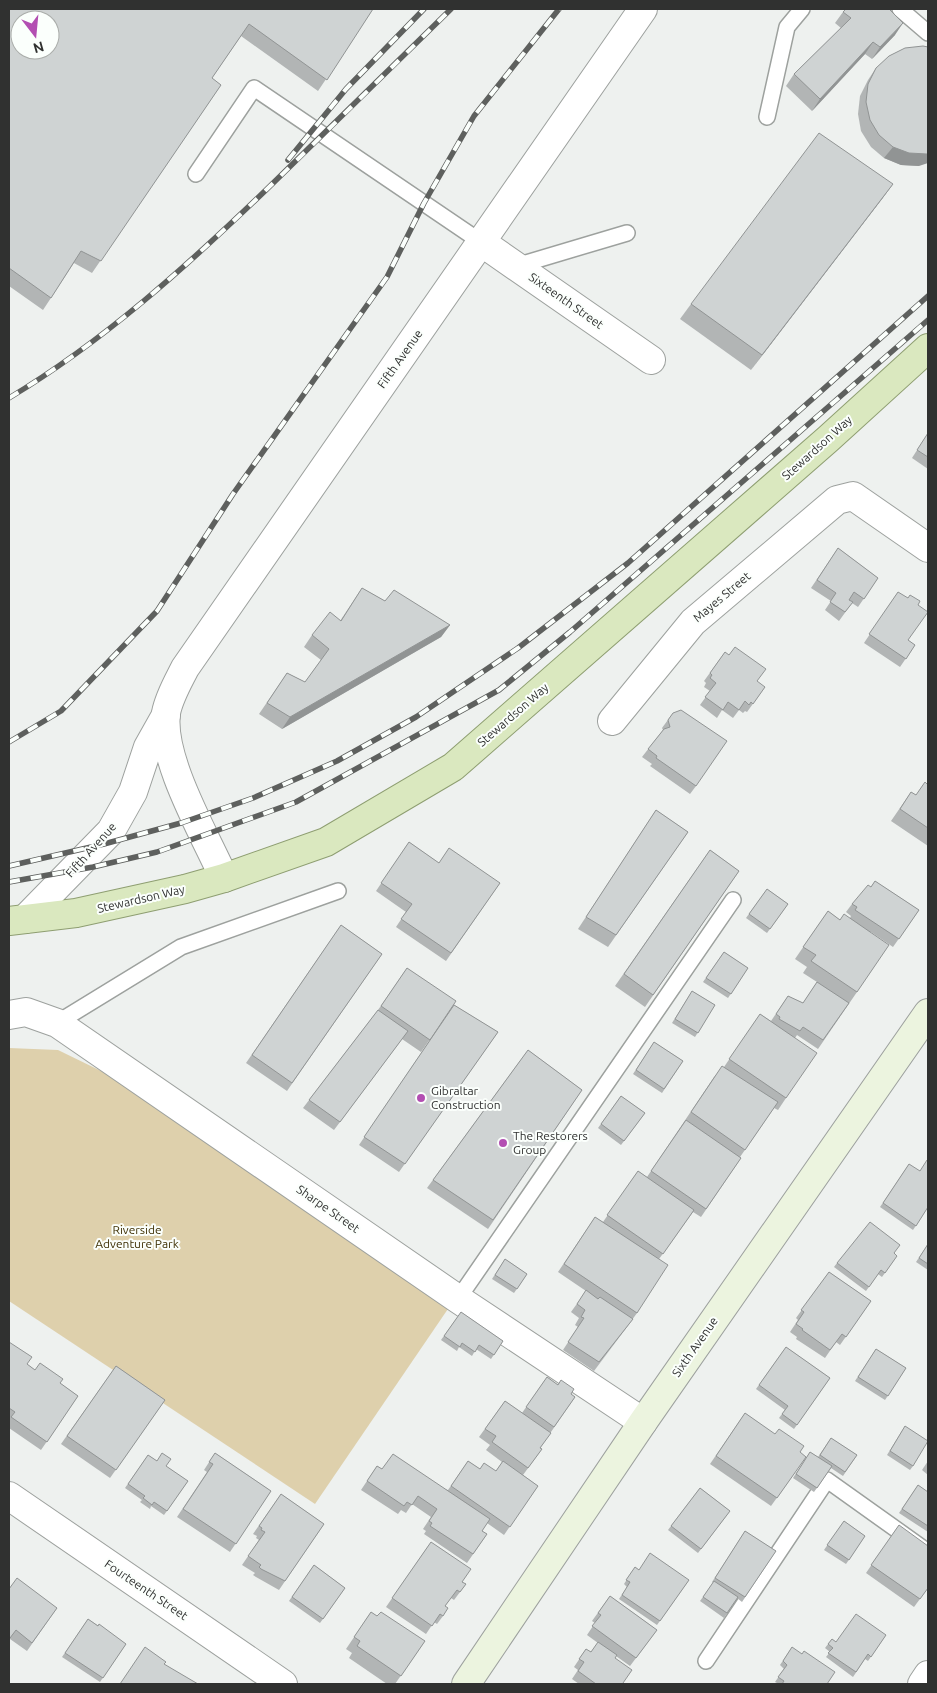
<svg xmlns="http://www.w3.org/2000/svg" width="937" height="1693" font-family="Ubuntu,sans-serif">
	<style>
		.green { fill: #ded0ac }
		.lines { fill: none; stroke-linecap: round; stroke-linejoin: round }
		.lane-casing { stroke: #9da19e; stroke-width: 18 }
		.street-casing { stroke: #9da19e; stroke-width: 30 }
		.secondary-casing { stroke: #9da19e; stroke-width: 30 }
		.primary-casing { stroke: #8e9e71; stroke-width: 30 }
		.lane { stroke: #fff; stroke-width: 15 }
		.street { stroke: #fff; stroke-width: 28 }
		.secondary { stroke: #ecf4df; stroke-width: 28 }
		.primary { stroke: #dae8bf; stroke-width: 28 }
		.rail-casing { stroke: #5e605e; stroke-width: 5.5 }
		.rail { stroke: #fbfffc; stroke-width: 4; stroke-dasharray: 11; stroke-linecap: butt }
		.wall { fill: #b2b5b5 }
		.shaded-wall { fill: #919494 }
		.building { fill: #cfd3d3; stroke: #919494; fill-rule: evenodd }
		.poi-dot { fill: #b34eb2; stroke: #fbfffc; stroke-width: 2 }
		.labels { text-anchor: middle; stroke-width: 4; stroke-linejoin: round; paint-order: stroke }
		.street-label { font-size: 12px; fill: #303130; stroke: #fbfffc }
		.poi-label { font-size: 12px; fill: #303130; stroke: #fbfffc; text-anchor: start }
		.park-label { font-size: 12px; fill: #3e3004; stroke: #fbfffc }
	</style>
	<rect width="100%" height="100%" fill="#eef1ef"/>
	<polygon class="green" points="9,1048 58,1050 140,1090 452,1303 315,1504 9,1301"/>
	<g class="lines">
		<g class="lane-casing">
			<g id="lane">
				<polyline points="900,9 928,33"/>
				<polyline points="767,117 787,27 802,9"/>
				<polyline points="196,174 254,88 481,242"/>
				<polyline points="516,266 627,233"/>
				<polyline points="57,1023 181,947 338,891"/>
				<polyline points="458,1299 733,900"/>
				<polyline points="706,1661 827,1480 928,1552"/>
			</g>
		</g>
		<g class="street-casing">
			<g id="street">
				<polyline points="481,242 651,360"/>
				<polyline points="612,721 693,622 837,500 853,496 928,548"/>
				<path d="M 224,878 C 205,835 160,759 166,713 C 169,697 178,682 185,668 L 643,9"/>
				<polyline points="25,919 111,831 133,792 148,747 166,715"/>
				<polyline points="9,1015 26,1012 57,1023 458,1299 643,1422"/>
				<polyline points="9,1496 283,1684"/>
				<polyline points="922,1684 928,1675"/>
			</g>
		</g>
		<g class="secondary-casing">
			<polyline id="secondary" points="466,1684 643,1422 928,1013"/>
		</g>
		<g class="primary-casing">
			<polyline id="primary" points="9,921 76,913 185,889 224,878 326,842 453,767 828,439 928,348"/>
		</g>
		<use href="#lane" class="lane"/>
		<use href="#street" class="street"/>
		<use href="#secondary" class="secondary"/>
		<use href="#primary" class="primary"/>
		<g class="rail-casing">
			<g id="rail">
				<polyline points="288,160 346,89 424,9"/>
				<path d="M 9,398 C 104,341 187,266 267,189 C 329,129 390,69 451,9"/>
				<polyline points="9,742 61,711 157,611 233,494 387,277 424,203 474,116 559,9"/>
				<polyline points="9,866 104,844 181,823 253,798 337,761 416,717 518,648 628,563 928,296"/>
				<polyline points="9,882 93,867 157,852 296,802 499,690 570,632 928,320"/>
			</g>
		</g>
		<use href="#rail" class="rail"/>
	</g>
	<g class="wall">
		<polygon points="9,9 373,9 318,91 241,36 212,78 221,85 92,273 74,263 43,310 9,286"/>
		<polygon points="843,12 895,35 872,59 865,54 812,111 786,86 794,74 841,28 835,23"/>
		<polygon points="876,68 919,166 901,165 884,158 871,147 861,131 858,114 860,96 868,80"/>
		<polygon points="893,184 882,199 751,370 680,319 691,304"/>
		<polygon points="928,433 928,469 912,458"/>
		<polygon points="838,548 878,578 858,607 852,603 839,621 825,610 831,601 811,588"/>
		<polygon points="362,588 385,601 450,625 441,637 282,729 259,714 287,673 305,682 321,660 304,647 312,635 340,621"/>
		<polygon points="898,592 908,640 915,645 900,667 864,643"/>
		<polygon points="725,652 757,682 765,687 747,712 745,711 743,713 739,710 733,718 722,710 717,718 700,705 710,691 704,687 706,683 704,681"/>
		<polygon points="673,713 696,786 690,794 650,766 652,764 642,757 663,730 662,728"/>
		<polygon points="928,785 928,846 891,821 911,792 916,795"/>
		<polygon points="656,810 688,832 608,947 578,929"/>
		<polygon points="409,842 439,863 500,883 446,961 396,927 406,912 376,891"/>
		<polygon points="710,850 739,871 645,1007 615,986"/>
		<polygon points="875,881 919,910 893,947 871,932 857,992 818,1049 797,1035 795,1038 786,1098 778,1110 774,1108 740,1157 741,1158 701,1217 693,1212 659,1259 637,1313 627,1327 594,1371 563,1350 578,1327 575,1325 579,1318 571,1312 586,1291 558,1272 595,1217 603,1222 638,1171 647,1177 714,1077 724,1067 760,1014 771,1021 788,996 803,1003 817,982 803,973 807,967 795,959 828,911 840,920 850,918 851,916 846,912 852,904 871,887"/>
		<polygon points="767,889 788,904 767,933 746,918"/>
		<polygon points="341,925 382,954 287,1091 246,1063"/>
		<polygon points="724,952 748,968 728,998 703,982"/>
		<polygon points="407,968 454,1005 498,1032 399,1172 359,1145 442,1022 421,1052 402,1039 334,1130 303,1108 378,1010"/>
		<polygon points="692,991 715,1005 695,1037 672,1023"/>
		<polygon points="654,1042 683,1061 662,1093 633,1074"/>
		<polygon points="528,1050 582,1090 488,1229 427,1188"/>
		<polygon points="621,1096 645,1113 621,1145 598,1128"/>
		<polygon points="909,1164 928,1207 913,1230 880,1207"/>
		<polygon points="928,1244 928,1270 916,1262"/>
		<polygon points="894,1253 897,1256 882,1277 878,1274 866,1291 834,1267 837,1263"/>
		<polygon points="505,1259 527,1274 514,1293 492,1279"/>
		<polygon points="829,1272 871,1301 840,1345 836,1342 825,1358 796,1339 797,1337 790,1332 798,1320 796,1318"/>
		<polygon points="461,1312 503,1341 491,1359 476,1349 472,1356 459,1347 457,1351 441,1340"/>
		<polygon points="9,1342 27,1364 35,1370 60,1383 78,1396 41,1450 9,1428"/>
		<polygon points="786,1347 830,1378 794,1429 779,1418 785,1410 756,1389"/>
		<polygon points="876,1349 906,1368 885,1400 855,1381"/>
		<polygon points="116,1366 165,1400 110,1478 61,1444"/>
		<polygon points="547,1377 575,1397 540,1448 542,1449 523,1475 538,1486 504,1535 487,1523 482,1531 487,1534 467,1563 424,1534 426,1531 423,1529 431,1517 412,1504 406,1513 401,1510 398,1514 361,1490 377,1466 382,1469 448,1490 468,1461 480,1469 496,1471 502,1462 486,1450 490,1445 479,1437 505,1401 522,1413"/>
		<polygon points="745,1413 806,1457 771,1506 710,1464"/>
		<polygon points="905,1426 913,1466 910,1470 887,1455"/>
		<polygon points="831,1438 857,1455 843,1476 831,1468 814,1492 793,1478 810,1452 818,1457"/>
		<polygon points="215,1453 271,1491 230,1552 177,1517 207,1472 204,1470"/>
		<polygon points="148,1455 188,1481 164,1515 151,1506 150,1509 140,1502 142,1500 125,1488"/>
		<polygon points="928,1461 928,1475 922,1470"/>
		<polygon points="918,1485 928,1492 928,1532 899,1513"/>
		<polygon points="700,1488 730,1511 698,1553 668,1530"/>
		<polygon points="281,1494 324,1524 279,1590 256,1577 253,1575 255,1573 242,1565 259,1540 256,1538 257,1536 253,1534"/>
		<polygon points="844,1521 865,1536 846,1564 824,1550"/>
		<polygon points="899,1525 928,1588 914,1607 866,1573"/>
		<polygon points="745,1531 776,1551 742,1602 737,1598 724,1618 700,1601 713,1583 712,1582"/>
		<polygon points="431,1542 462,1582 466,1584 454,1600 451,1598 445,1606 443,1616 437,1624 434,1622 426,1634 386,1607"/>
		<polygon points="314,1565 345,1588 320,1623 289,1601"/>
		<polygon points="635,1567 639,1570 689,1580 657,1625 619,1599 627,1587 624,1584"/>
		<polygon points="9,1589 57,1608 27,1651 10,1639 9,1640"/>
		<polygon points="610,1596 657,1630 630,1666 616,1656 615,1658 623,1683 624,1684 579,1684 572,1679 578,1670 574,1667 586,1649 591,1652 598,1643 587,1635 595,1623 592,1621"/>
		<polygon points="371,1612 377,1616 425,1641 395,1684 387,1684 349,1658 352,1653 346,1649"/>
		<polygon points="88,1619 126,1644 100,1682 62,1657"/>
		<polygon points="886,1635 868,1661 865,1659 853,1677 826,1657 830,1652 825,1648 832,1639 836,1642"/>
		<polygon points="792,1647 827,1684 779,1684 775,1682 784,1669 780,1665"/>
	</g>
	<g class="shaded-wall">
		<polygon points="903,23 895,35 872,59 880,47"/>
		<polygon points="873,42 865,54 812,111 820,99"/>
		<polygon points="893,147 928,154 928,163 919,166 901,165 884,158"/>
		<polygon points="893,184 882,199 751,370 762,355"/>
		<polygon points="450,625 441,637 282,729 290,717"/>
	</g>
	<g class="building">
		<path d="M 9,9 L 373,9 L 327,80 L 249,24 L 212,78 L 221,85 L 101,261 L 81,251 L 51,298 L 9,268 ZM 20,20 L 50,20 L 50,50 L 20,50 Z"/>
		<polygon points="846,9 889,9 903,23 880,47 873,42 820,99 794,74 851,18 843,12"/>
		<polygon points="923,46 928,47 928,154 927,154 909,153 893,147 879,135 870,120 866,102 868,84 876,68 889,56 905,48"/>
		<polygon points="819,133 893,184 762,355 691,304"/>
		<polygon points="928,433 928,457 917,450"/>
		<polygon points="838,548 878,578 864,599 854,592 849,600 853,602 845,612 830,602 836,593 817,580"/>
		<polygon points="362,588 385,601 394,590 450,625 290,717 267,703 287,673 305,682 329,649 312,635 330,612 341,621"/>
		<polygon points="898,592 908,598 910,595 920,601 918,605 928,612 908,640 915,645 906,659 869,634"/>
		<polygon points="735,647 766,669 757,681 765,687 753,704 751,702 749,705 745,701 739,710 728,702 723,710 705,697 716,683 710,678 712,675 710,673 725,652 729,655"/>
		<polygon points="681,710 727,741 696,786 656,758 657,756 648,749 664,729 670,727 668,720 673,713"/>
		<polygon points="925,782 928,785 928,828 900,809 911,792 916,795"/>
		<polygon points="656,810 688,832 616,935 586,917"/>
		<polygon points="409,842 439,863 449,848 500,883 451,953 401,919 412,904 381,883"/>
		<polygon points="710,850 739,871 653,995 624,974"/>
		<polygon points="875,881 919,910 899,939 855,910 857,907 852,904 868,885 871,887"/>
		<polygon points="767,889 788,904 770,929 749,914"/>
		<polygon points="828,911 840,920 844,914 889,945 857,992 811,961 816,955 803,947"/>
		<polygon points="341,925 382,954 292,1083 252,1055"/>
		<polygon points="724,952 748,968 731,994 706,978"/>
		<polygon points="407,968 456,1001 430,1040 381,1006"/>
		<polygon points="817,982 849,1003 823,1040 803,1027 800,1031 779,1019 780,1017 776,1014 788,996 803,1003"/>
		<polygon points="692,991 715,1005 698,1033 675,1019"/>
		<polygon points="454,1005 498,1032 405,1164 364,1137"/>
		<polygon points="378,1010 408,1031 340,1122 309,1100"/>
		<polygon points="760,1014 817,1053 786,1098 729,1059"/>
		<polygon points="654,1042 683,1061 664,1089 636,1070"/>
		<polygon points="528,1050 582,1090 493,1220 433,1180"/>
		<polygon points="722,1066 778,1102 745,1150 691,1112"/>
		<polygon points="621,1096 645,1113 624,1141 601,1124"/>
		<polygon points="686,1120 741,1158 706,1209 651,1171"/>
		<polygon points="927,1160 928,1160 928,1207 916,1226 883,1203 909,1164 920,1171"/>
		<polygon points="638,1171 694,1210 663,1254 607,1215"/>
		<polygon points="595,1217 668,1265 637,1313 564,1264"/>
		<polygon points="870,1222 900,1245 894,1253 897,1256 885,1273 881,1270 869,1287 837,1263"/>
		<polygon points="928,1244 928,1264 919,1258"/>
		<polygon points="505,1259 527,1274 517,1289 495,1275"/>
		<polygon points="829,1272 871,1301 846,1337 842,1334 830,1350 802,1330 803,1329 796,1324 804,1312 801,1310"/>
		<polygon points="586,1290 598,1299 600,1297 633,1319 599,1362 568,1342 584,1318 581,1317 585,1310 577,1304"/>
		<polygon points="461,1312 503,1341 494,1355 479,1345 475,1352 462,1343 460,1347 444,1336"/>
		<polygon points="9,1342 32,1357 27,1364 35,1370 40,1363 63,1379 60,1383 78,1396 47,1442 11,1417 15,1412 9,1408"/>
		<polygon points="786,1347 830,1378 797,1425 782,1414 788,1406 759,1385"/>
		<polygon points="876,1349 906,1368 888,1396 858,1377"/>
		<polygon points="116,1366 165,1400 116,1470 67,1436"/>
		<polygon points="547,1377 558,1385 561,1380 574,1389 571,1394 575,1397 554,1427 526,1407"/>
		<polygon points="505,1401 551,1433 540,1448 542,1449 528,1468 492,1442 496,1436 485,1429"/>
		<polygon points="745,1413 775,1434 779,1429 804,1446 800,1452 806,1457 777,1498 716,1456"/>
		<polygon points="905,1426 928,1441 913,1466 890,1451"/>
		<polygon points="831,1438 857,1455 845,1472 820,1455"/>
		<polygon points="810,1452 832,1466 817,1488 796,1474"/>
		<polygon points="162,1453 171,1459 166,1466 188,1481 167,1511 154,1502 152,1505 143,1498 145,1496 128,1484 148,1455 157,1461"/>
		<polygon points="215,1453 271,1491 236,1544 183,1509 213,1464 209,1462"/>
		<polygon points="393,1454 490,1519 482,1531 487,1534 473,1554 430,1526 432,1523 429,1521 437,1509 418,1496 412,1505 407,1502 404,1506 367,1481 377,1466 382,1469"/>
		<polygon points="468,1461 480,1469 484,1463 496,1471 503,1461 538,1486 510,1527 451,1486"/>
		<polygon points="918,1485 928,1492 928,1526 902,1509"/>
		<polygon points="700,1488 730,1511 701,1549 671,1526"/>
		<polygon points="281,1494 324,1524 285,1581 261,1569 259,1567 261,1565 248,1556 265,1532 261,1530 262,1528 259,1526"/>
		<polygon points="844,1521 865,1536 849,1560 827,1545"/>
		<polygon points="899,1525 928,1546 928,1588 920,1599 871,1565"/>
		<polygon points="745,1531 776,1551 745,1597 715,1578"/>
		<polygon points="431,1542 471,1569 462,1582 466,1584 460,1592 457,1590 445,1606 448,1608 443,1616 440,1614 432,1626 392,1598"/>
		<polygon points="650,1553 689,1580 660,1621 622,1595 630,1582 626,1580 635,1567 639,1570"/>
		<polygon points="314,1565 345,1588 323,1619 292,1597"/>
		<polygon points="17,1578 57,1608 32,1643 16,1630 10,1638 9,1636 9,1589"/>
		<polygon points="714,1581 738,1597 727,1613 703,1597"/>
		<polygon points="610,1596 657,1630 636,1658 592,1626 601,1615 598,1613"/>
		<polygon points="371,1612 377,1616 381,1612 425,1641 401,1676 357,1646 360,1641 354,1637"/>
		<polygon points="856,1614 886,1635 871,1657 868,1654 856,1672 828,1653 833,1648 828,1644 832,1639 836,1642"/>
		<polygon points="88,1619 98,1626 99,1624 126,1644 103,1678 65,1653"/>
		<polygon points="598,1642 617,1655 615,1658 632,1670 623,1683 624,1684 596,1684 578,1671 584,1662 579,1659 586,1649 591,1652"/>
		<polygon points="145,1647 166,1662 164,1664 198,1684 120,1684"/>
		<polygon points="792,1647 802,1654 804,1651 835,1672 827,1684 782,1684 784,1681 778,1677 787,1665 783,1661"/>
	</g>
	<g class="poi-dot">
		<circle cx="421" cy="1098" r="5"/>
		<circle cx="503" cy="1143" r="5"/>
	</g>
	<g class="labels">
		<g class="street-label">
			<text transform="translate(566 301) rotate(35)" y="4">Sixteenth Street</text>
			<text transform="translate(400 359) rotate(-55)" y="4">Fifth Avenue</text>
			<text transform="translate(817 448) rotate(-42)" y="4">Stewardson Way</text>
			<text transform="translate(722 597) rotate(-40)" y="4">Mayes Street</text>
			<text transform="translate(513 715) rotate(-41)" y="4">Stewardson Way</text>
			<text transform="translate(91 850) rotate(-48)" y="4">Fifth Avenue</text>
			<text transform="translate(141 899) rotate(-13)" y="4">Stewardson Way</text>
			<text transform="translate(328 1209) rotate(35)" y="4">Sharpe Street</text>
			<text transform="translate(695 1347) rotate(-55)" y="4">Sixth Avenue</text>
			<text transform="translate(146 1590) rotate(34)" y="4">Fourteenth Street</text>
		</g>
		<g class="poi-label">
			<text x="431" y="1095">Gibraltar<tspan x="431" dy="14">Construction</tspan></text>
			<text x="513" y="1140">The Restorers<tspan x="513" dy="14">Group</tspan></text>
		</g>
		<g class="park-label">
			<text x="137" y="1234">Riverside<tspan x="137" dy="14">Adventure Park</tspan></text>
		</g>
	</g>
	<rect width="937" height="1693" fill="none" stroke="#303130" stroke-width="20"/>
	<g transform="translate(35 35) rotate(164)"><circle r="24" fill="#fbfffc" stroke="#aaadaa"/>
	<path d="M0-4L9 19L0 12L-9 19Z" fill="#b34eb2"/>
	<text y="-8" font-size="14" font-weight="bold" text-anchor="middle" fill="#303130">N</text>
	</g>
</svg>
